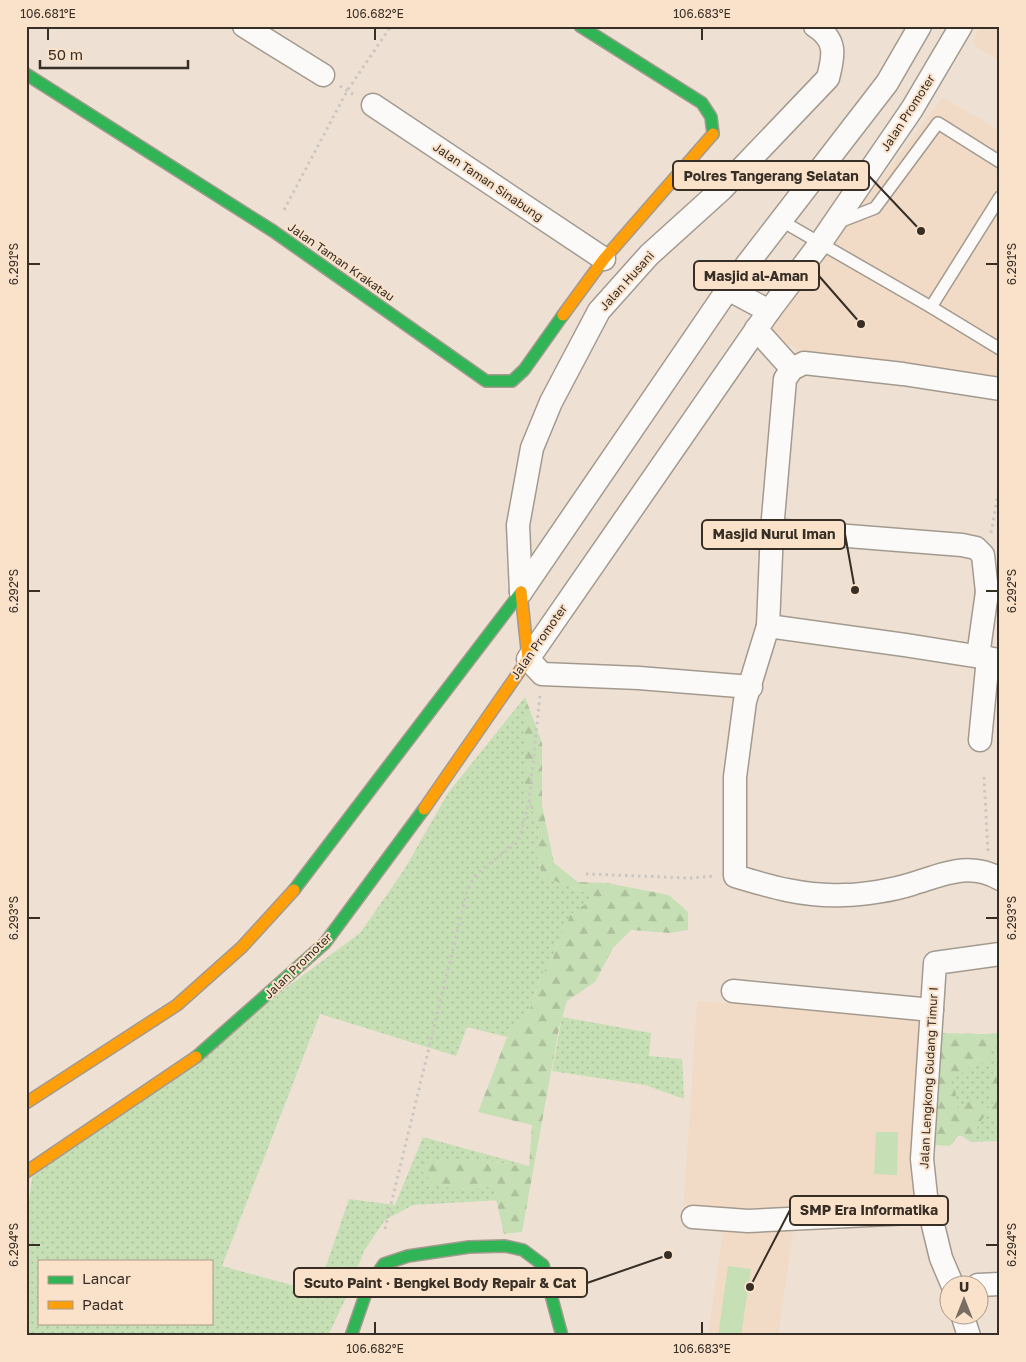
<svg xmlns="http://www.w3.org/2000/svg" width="1026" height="1362" font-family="'Golos Text',sans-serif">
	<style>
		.built { fill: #f1dbc6 }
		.grass { fill: url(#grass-dots); fill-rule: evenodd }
		.forest { fill: url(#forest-firs) }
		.pitch { fill: #c7dfb5 }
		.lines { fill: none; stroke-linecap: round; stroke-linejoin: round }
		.lane-casing { stroke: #a39a8f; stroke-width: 14 }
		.street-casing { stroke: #a39a8f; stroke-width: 25 }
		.fast-casing { stroke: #a39a8f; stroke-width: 14 }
		.slow-casing { stroke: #a39a8f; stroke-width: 14 }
		.path { stroke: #cbc6c2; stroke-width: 3; stroke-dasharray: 2.5 4; stroke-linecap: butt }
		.lane { stroke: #fcfaf9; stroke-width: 11 }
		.street { stroke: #fcfaf9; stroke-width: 22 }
		.fast { stroke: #30b455; stroke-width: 11 }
		.slow { stroke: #ff9f0a; stroke-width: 11 }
		.ticks { fill: none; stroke: #372e25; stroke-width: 2 }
		.labels { text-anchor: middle; stroke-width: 4; stroke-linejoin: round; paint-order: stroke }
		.street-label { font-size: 12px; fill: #372e25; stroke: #f9e1ca }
		.leader { fill: none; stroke: #372e25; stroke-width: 2 }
		.callout-dot { fill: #372e25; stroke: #f9e1ca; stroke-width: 2 }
		.callout { fill: #f9e1ca; stroke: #372e25; stroke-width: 2 }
		.callout-label { font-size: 14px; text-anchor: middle; font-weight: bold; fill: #372e25 }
		.neatline { fill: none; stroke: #372e25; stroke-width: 2 }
		.ticks-label { font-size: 12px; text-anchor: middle; fill: #372e25 }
	</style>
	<defs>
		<pattern id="grass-dots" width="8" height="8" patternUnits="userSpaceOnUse" patternTransform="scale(1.25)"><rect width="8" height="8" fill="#c7dfb5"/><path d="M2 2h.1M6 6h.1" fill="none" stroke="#acc09c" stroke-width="1.8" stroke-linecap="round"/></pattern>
		<pattern id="forest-firs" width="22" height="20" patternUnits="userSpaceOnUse" patternTransform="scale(1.25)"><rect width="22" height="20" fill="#c7dfb5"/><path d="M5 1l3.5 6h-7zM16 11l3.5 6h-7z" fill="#acc09c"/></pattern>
	</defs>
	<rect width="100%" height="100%" fill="#eee1d4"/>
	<g class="built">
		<polygon points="979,26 1000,26 1000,62 973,44"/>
		<polygon points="943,97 1000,131 1000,386 807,355 766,331"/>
		<polygon points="697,1001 922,1017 915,1209 683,1216"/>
		<polygon points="725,1216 794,1226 778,1336 708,1336"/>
	</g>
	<g class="grass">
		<path d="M 525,697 L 525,793 L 539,826 L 537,854 L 542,876 L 596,897 L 560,937 L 553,958 L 541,976 L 529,1012 L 507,1037 L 467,1027 L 456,1056 L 320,1014 L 222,1266 L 317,1292 L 349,1199 L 395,1205 L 423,1137 L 529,1166 L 466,1159 L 437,1159 L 458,1190 L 493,1186 L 518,1199 L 413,1205 L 385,1220 L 364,1251 L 349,1291 L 328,1336 L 26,1336 L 26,1224 L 32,1177 L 360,933 L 404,870 L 448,793 ZM 39,1261 L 211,1261 L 211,1323 L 39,1323 Z"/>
		<polygon points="562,1017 651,1033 649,1056 682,1059 684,1099 645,1085 552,1071"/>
		<polygon points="1000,1033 1000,1141 971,1142 953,1114 945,1070 983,1052 985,1034"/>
	</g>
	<g class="forest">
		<polygon points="525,697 542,743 542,805 554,863 578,882 607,883 669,895 688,912 688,930 670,933 631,930 613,948 595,982 567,1001 559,1028 522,1232 504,1234 493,1186 458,1190 433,1184 419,1168 437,1159 466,1159 529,1166 532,1125 478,1112 507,1037 529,1012 541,976 553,958 560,937 571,914 596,897 542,876 537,854 539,826 525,793"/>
		<polygon points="937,1033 985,1034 994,1038 994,1046 986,1063 969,1065 967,1072 950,1075 949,1078 955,1089 958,1110 961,1110 966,1101 974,1099 987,1108 992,1107 994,1104 990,1098 989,1090 993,1078 993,1066 1000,1056 1000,1120 991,1115 984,1117 978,1125 974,1141 971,1142 962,1136 958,1136 950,1146 936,1145 934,1141"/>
	</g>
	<g class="pitch">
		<polygon points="876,1132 898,1132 897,1175 874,1174"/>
		<polygon points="728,1266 751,1269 741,1336 718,1336"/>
	</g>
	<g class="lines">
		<g class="lane-casing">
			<g id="lane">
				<polyline points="780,220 931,307 1000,197"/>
				<polyline points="839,222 875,208 938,123 1000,162"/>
				<polyline points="931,307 1000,349"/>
			</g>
		</g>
		<g class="street-casing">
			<g id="street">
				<polyline points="244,26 323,75"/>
				<polyline points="373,105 604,259"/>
				<polyline points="728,289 769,311"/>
				<polyline points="756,329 792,369"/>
				<path d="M 1000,389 L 903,374 L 804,363 L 792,369 L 785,379 L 772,530 L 768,626 L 745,701 L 735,777 L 735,876 C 771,887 806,897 844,895 C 863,895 893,890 912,884 C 942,875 969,861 1000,879"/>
				<polyline points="772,530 962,545 976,548 983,555 987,592 1000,591"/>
				<polyline points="521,592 728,289 887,83 920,26"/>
				<path d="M 521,592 L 518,525 L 532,448 L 551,402 L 599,311 L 649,255 L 722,189 L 828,78 C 834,55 837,40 815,26"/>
				<polyline points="768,626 905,645 1000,660"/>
				<polyline points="978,656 987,592"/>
				<polyline points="751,687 639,678 542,674 528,659 769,311 819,245 912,109 961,26"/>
				<polyline points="980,740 988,658"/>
				<polyline points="733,991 932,1010"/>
				<polyline points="693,1217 748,1221 930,1212"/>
				<polyline points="952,1284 941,1258 926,1196 922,1159 935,963 1000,954"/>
				<polyline points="978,1285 1000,1284"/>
				<polyline points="962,1314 969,1336"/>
			</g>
		</g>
		<g class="fast-casing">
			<g id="fast">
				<polyline points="580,26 702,103 711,117 713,134"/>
				<polyline points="26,74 273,231 486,381 512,381 524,370 563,315"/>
				<polyline points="294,890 521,592"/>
				<polyline points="196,1057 325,943 424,809"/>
				<polyline points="351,1336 368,1287 384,1264 408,1256 469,1247 505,1246 523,1250 543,1265 562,1336"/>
			</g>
		</g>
		<g class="slow-casing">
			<g id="slow">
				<polyline points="563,315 604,259 713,134"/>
				<polyline points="424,809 528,659 521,592"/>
				<polyline points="26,1103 177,1005 242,947 294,890"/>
				<polyline points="26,1172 196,1057"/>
			</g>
		</g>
		<g class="path">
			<polyline points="340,86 356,96"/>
			<polyline points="284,210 347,91 391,26"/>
			<polyline points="991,533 1000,483"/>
			<polyline points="984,777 988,852"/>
			<polyline points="586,874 689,878 715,876"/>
			<polyline points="385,1229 467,891 476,874 518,842 529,803 540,695"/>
		</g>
		<use href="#lane" class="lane"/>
		<use href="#street" class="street"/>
		<use href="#fast" class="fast"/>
		<use href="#slow" class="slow"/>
	</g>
	<path class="ticks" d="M 48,28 L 48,40M 375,28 L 375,40M 702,28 L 702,40M 28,264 L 40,264M 986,264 L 998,264M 28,591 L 40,591M 986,591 L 998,591M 28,918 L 40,918M 986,918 L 998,918M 28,1245 L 40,1245M 986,1245 L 998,1245M 375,1322 L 375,1334M 702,1322 L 702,1334"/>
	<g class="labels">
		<g class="street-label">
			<text transform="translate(908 113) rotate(-57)" y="4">Jalan Promoter</text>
			<text transform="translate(488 182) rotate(34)" y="4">Jalan Taman Sinabung</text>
			<text transform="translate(341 262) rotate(35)" y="4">Jalan Taman Krakatau</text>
			<text transform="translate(627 281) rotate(-48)" y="4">Jalan Husani</text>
			<text transform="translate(539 642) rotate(-55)" y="4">Jalan Promoter</text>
			<text transform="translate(298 966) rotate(-44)" y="4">Jalan Promoter</text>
			<text transform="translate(929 1078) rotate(-87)" y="4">Jalan Lengkong Gudang Timur I</text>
		</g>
	</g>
	<path class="leader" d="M921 231L869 176M861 324L819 276M855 590L845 534M750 1287L790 1210M668 1255L587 1283"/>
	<g class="callout-dot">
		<circle cx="921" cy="231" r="5"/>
		<circle cx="861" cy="324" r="5"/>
		<circle cx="855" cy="590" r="5"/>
		<circle cx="750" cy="1287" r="5"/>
		<circle cx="668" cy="1255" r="5"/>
	</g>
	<g class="callout">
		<rect x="673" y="161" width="196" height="29" rx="5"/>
		<rect x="694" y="261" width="125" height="29" rx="5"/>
		<rect x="702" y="520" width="143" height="29" rx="5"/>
		<rect x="790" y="1196" width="158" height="29" rx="5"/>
		<rect x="294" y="1268" width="293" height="29" rx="5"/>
	</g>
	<g class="callout-label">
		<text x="771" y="181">Polres Tangerang Selatan</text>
		<text x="756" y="281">Masjid al-Aman</text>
		<text x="774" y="539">Masjid Nurul Iman</text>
		<text x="869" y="1215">SMP Era Informatika</text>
		<text x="440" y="1288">Scuto Paint · Bengkel Body Repair &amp; Cat</text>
	</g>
	<rect width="1026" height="1362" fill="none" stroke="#f9e1ca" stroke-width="55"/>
	<rect x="38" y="1260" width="175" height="65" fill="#f9e1ca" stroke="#ab9988"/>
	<rect x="48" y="1276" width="25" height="8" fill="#30b455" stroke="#ab9988"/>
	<text x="82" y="1284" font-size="15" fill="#372e25">Lancar</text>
	<rect x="48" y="1301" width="25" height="8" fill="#ff9f0a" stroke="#ab9988"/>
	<text x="82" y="1310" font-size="15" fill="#372e25">Padat</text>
	<g transform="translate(964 1300)"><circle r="24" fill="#f9e1ca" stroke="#ab9988"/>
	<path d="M0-4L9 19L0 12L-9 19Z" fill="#776d62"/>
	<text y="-8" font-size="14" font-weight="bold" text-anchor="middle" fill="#372e25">U</text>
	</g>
	<path d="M40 60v8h148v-8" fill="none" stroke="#372e25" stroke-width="2.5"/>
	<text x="48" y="60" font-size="15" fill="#372e25" stroke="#f9e1ca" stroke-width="4" paint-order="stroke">50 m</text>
	<rect x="28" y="28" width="970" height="1306" class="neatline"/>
	<g class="ticks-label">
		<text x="48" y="18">106.681°E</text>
		<text x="375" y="18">106.682°E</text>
		<text x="702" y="18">106.683°E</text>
		<text transform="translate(14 264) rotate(-90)" y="4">6.291°S</text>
		<text transform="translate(1012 264) rotate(-90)" y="4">6.291°S</text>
		<text transform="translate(14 591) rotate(-90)" y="4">6.292°S</text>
		<text transform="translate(1012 591) rotate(-90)" y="4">6.292°S</text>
		<text transform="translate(14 918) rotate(-90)" y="4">6.293°S</text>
		<text transform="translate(1012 918) rotate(-90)" y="4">6.293°S</text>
		<text transform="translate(14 1245) rotate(-90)" y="4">6.294°S</text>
		<text transform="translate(1012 1245) rotate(-90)" y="4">6.294°S</text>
		<text x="375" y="1353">106.682°E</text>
		<text x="702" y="1353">106.683°E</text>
	</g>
</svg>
